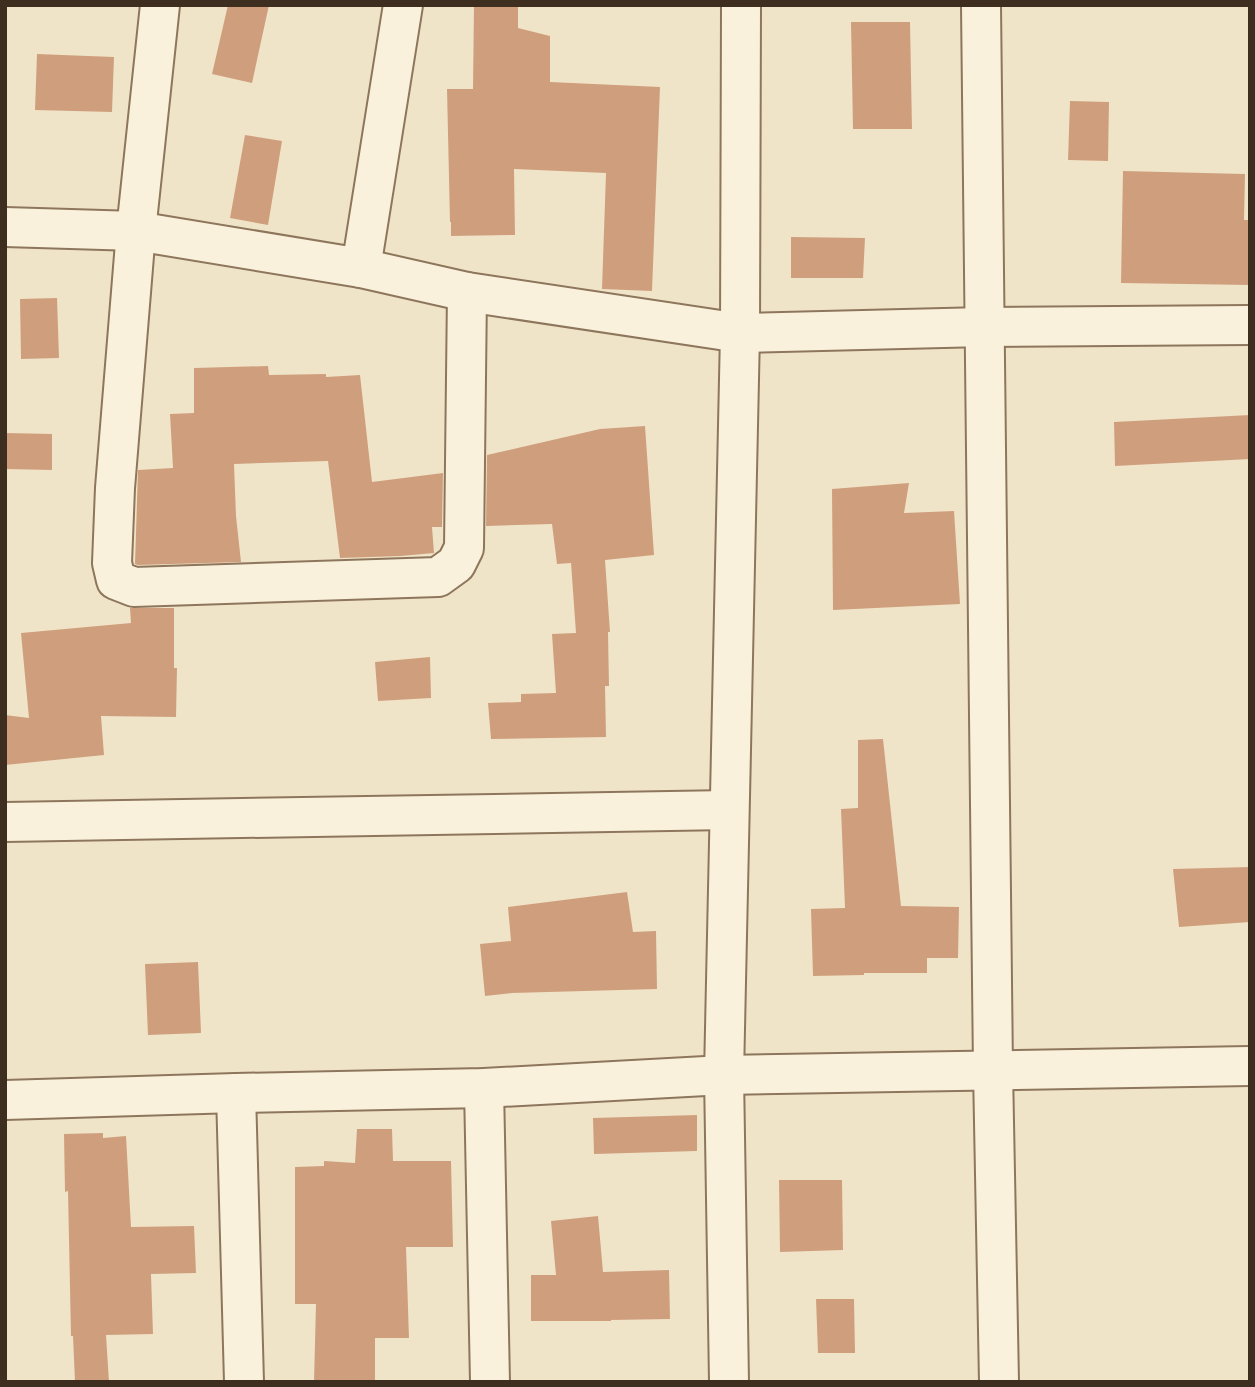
<svg xmlns="http://www.w3.org/2000/svg" width="1255" height="1387" font-family="Lora,serif">
	<style>
		.building { fill: #cf9f7d }
		.lines { fill: none; stroke-linecap: round; stroke-linejoin: round }
		.minor-casing { stroke: #8d765c; stroke-width: 42 }
		.minor { stroke: #faf1dc; stroke-width: 38 }
	</style>
	<rect width="100%" height="100%" fill="#f0e4c8"/>
	<g class="building">
		<polygon points="228,5 269,5 252,83 212,74"/>
		<polygon points="474,5 518,5 518,28 550,36 550,82 660,87 652,291 602,289 606,173 514,169 515,235 451,236 451,222 450,222 447,89 473,89"/>
		<polygon points="851,22 910,22 912,129 853,129"/>
		<polygon points="37,54 114,57 112,112 35,110"/>
		<polygon points="1070,101 1109,102 1108,161 1068,160"/>
		<polygon points="245,135 282,141 268,225 230,218"/>
		<polygon points="1123,171 1245,174 1244,220 1250,220 1250,285 1121,283"/>
		<polygon points="791,237 865,238 863,278 791,278"/>
		<polygon points="57,298 59,358 21,359 20,299"/>
		<polygon points="268,366 269,375 326,374 326,377 360,375 372,482 443,473 442,527 432,527 434,553 401,556 340,558 328,461 234,464 236,516 241,562 138,565 135,564 138,470 173,468 170,414 194,413 194,368"/>
		<polygon points="1250,415 1250,459 1115,466 1114,422"/>
		<polygon points="645,426 654,555 605,560 610,632 608,632 609,686 605,686 606,737 491,739 488,703 521,702 521,694 556,693 552,634 576,633 571,563 557,564 552,524 486,526 487,455 600,429"/>
		<polygon points="5,433 52,434 52,470 5,469"/>
		<polygon points="909,483 904,513 954,511 960,604 833,610 832,489"/>
		<polygon points="130,608 174,608 174,668 177,668 176,717 101,716 104,755 5,765 5,715 29,718 21,633 131,623"/>
		<polygon points="430,657 431,698 378,701 375,662"/>
		<polygon points="883,739 901,906 959,907 958,958 927,958 927,973 864,973 864,975 813,976 811,909 845,908 841,809 858,808 858,740"/>
		<polygon points="1250,867 1250,922 1179,927 1173,869"/>
		<polygon points="627,892 633,932 656,931 657,989 512,993 485,996 480,944 511,941 508,907"/>
		<polygon points="198,962 201,1033 148,1035 145,964"/>
		<polygon points="697,1115 697,1151 594,1154 593,1118"/>
		<polygon points="357,1129 392,1129 393,1161 451,1161 453,1247 406,1247 409,1338 375,1338 375,1382 314,1382 316,1304 295,1304 295,1167 324,1166 324,1161 355,1163"/>
		<polygon points="103,1133 103,1138 126,1136 131,1227 194,1226 196,1273 151,1274 153,1334 106,1335 109,1382 75,1382 73,1336 71,1336 68,1191 65,1192 64,1134"/>
		<polygon points="779,1180 842,1180 843,1250 780,1252"/>
		<polygon points="598,1216 603,1272 669,1270 670,1319 611,1320 611,1321 531,1321 531,1275 556,1275 551,1221"/>
		<polygon points="816,1299 854,1299 855,1353 818,1353"/>
	</g>
	<g class="lines">
		<g class="minor-casing">
			<g id="minor">
				<polyline points="160,5 136,231 115,488 112,563 116,580 134,587 438,577 456,564 464,548 467,292"/>
				<polyline points="981,5 993,1070 999,1382"/>
				<polyline points="5,227 136,231 361,268 467,292 740,333 984,327 1250,325"/>
				<polyline points="361,268 403,5"/>
				<polyline points="5,822 729,810"/>
				<polyline points="484,1088 490,1382"/>
				<polyline points="236,1093 244,1382"/>
				<polyline points="5,1100 236,1093 484,1088 724,1075 1250,1066"/>
				<polyline points="729,1382 724,1075 740,333 741,5"/>
			</g>
		</g>
		<use href="#minor" class="minor"/>
	</g>
	<rect width="1255" height="1387" fill="none" stroke="#3d2e20" stroke-width="14"/>
</svg>
